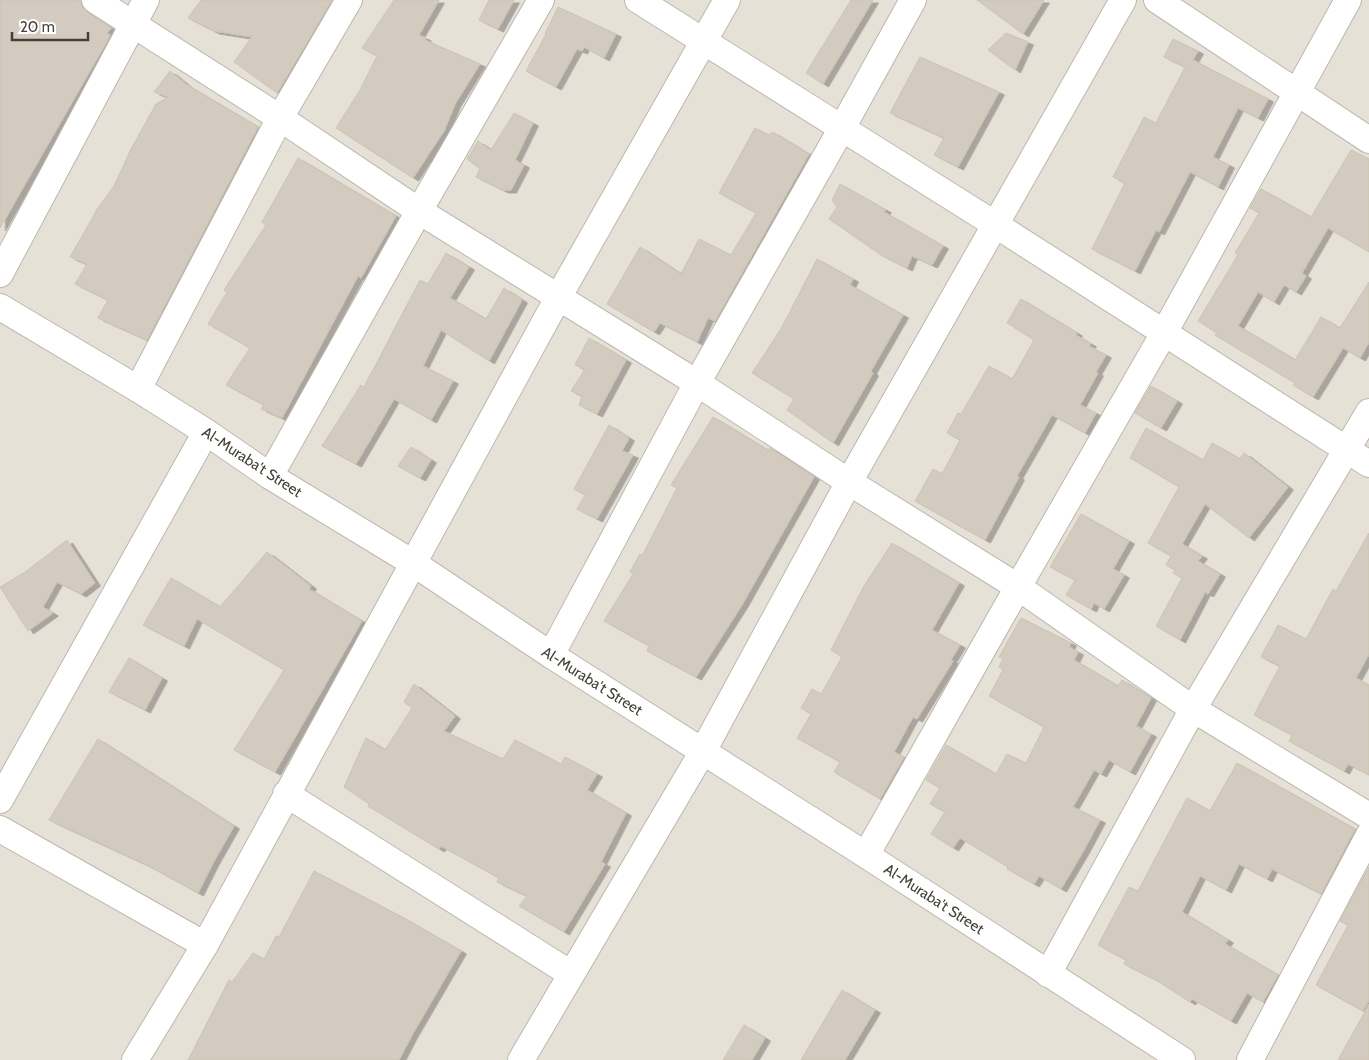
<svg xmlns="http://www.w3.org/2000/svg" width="1369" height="1060" font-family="Cabin,sans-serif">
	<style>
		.residential { fill: #e6e1d7 }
		.building { fill: #d3cbbf; stroke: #cdc3b3; filter: url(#shadow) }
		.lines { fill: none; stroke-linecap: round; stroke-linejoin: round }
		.minor-casing { stroke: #bdb7ac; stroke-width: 28 }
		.minor { stroke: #fff; stroke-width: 26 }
		.labels { text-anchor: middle; stroke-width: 4; stroke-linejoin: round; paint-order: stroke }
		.street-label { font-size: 15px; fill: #454037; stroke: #fff }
	</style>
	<defs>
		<filter id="shadow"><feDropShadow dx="5.5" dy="3" stdDeviation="0" flood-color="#0004"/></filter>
	</defs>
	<rect width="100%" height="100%" fill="#f2efe8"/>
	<rect class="residential" x="0" y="0" width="1369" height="1060"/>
	<g class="building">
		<polygon points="0,0 80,0 82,7 87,12 111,28 107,33 110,35 106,43 0,228"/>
		<polygon points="201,0 332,0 277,93 234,62 252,37 214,31 188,18"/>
		<polygon points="394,0 439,0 419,35 426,38 425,40 480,64 455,104 444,131 413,178 336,128 360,90 377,56 362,48"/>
		<polygon points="489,0 514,0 498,29 479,20"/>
		<polygon points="851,0 873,0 823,84 806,73"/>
		<polygon points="977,0 1044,0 1023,34"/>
		<polygon points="558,7 616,34 604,58 584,47 582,51 577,49 556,87 526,71 546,34 545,34"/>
		<polygon points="1006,33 1028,42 1015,70 988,50"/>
		<polygon points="1173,39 1198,51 1193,60 1268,99 1258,118 1238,108 1213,157 1229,165 1218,187 1190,172 1159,232 1156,230 1135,271 1092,249 1125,183 1113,177 1144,117 1156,123 1185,67 1164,57"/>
		<polygon points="920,57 999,92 958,167 934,155 944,138 890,113"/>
		<polygon points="170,71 187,85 258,127 147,340 98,318 108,300 75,284 87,264 70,257 98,208 114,186 131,149 156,104 168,97 154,92"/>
		<polygon points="514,113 533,123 515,160 524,165 511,190 503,190 476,177 480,169 467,159 478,141 491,150"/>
		<polygon points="755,128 769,135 773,132 809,154 715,321 708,318 697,342 660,323 654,332 607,304 640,247 681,274 699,239 731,255 756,213 719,193"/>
		<polygon points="1351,150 1369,159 1369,252 1328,228 1302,273 1306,276 1296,292 1284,285 1274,302 1258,292 1238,326 1295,360 1321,317 1340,328 1369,282 1369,342 1360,358 1343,348 1313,397 1293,385 1295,383 1215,335 1217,333 1198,321 1238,255 1235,253 1259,213 1250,208 1261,189 1311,217"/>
		<polygon points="298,158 396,216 361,278 358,276 282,418 261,409 264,405 226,385 250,348 208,324 227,292 224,290 266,225 262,222"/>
		<polygon points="840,184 886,210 884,212 943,246 932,265 912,256 907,268 881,255 829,219 837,207 832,200"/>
		<polygon points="446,253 469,267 450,298 486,319 504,288 522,300 489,361 441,330 423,366 453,381 431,420 394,399 356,464 322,446 361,385 364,387 420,280 428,284"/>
		<polygon points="817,259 853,279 850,285 903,315 871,371 873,373 833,443 787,410 794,399 752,373 781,329"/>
		<polygon points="1021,299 1077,333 1076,335 1091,344 1089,346 1106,355 1096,372 1098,373 1080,405 1096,413 1085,433 1052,415 1017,476 1019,477 985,540 915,501 933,469 942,474 960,440 947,433 958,413 961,414 989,366 1012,379 1034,340 1007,323"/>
		<polygon points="589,338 626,360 597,414 579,405 582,396 571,391 585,369 575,365"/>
		<polygon points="1151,386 1177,401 1161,428 1135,413"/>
		<polygon points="713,417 769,451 770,448 814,477 742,605 696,677 647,651 649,646 604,621 633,574 630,572 640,554 642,556 677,488 671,485"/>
		<polygon points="609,425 629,438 622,451 633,455 597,519 577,509 585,495 574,489"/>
		<polygon points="1146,428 1203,460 1212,443 1240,459 1244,453 1288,487 1249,538 1205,504 1182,544 1202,556 1198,561 1220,574 1208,594 1205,592 1180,640 1156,626 1182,578 1173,573 1175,570 1166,565 1171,556 1148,543 1179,487 1130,458"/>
		<polygon points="411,447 431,460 420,478 398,466"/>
		<polygon points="1081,514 1129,541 1113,569 1124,575 1104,609 1094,603 1091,609 1066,595 1075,580 1050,567"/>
		<polygon points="1369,533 1369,654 1356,678 1369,685 1369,775 1348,764 1344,771 1289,741 1292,735 1254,715 1280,666 1261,657 1278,625 1306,639 1333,589 1336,591"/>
		<polygon points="67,540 95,583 81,594 57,582 43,607 53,613 28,631 0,587 25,572"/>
		<polygon points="892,543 959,583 932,630 960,645 951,660 953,661 917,719 913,717 894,752 904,757 880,799 834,772 840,762 797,738 811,714 801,708 812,689 821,694 842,657 831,650 864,586"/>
		<polygon points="267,552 311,586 309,589 362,621 275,772 234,750 284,670 197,619 184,646 143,625 171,578 220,607"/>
		<polygon points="1021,618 1071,643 1069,647 1078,652 1074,660 1118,686 1122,680 1151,698 1136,726 1151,734 1130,772 1109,760 1101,774 1094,770 1073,807 1100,820 1084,850 1061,889 1039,876 1034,884 1007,869 1008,867 960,838 953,848 931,834 945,812 930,804 940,788 926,780 946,745 996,774 1007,754 1026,763 1044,727 989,696 1003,670 999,667 1003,659 999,657"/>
		<polygon points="129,658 162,678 145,710 109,692"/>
		<polygon points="414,684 455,716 444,731 503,759 515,740 561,764 565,757 597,774 587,790 626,813 601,862 605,864 564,932 519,906 527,896 497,882 499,878 441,846 439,849 368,806 369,804 344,787 366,738 385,750 412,708 404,702"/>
		<polygon points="98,739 234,826 213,863 198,893 145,864 49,820"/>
		<polygon points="1237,763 1355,829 1321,894 1272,869 1267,879 1239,864 1226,890 1200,876 1182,912 1228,940 1225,944 1278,975 1263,1002 1247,993 1231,1021 1192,999 1190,1002 1156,980 1124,964 1126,960 1098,945 1129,887 1138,891 1187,798 1210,811"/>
		<polygon points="1369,867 1369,1000 1363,1011 1316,985 1348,925 1340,921"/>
		<polygon points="314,871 402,917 461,951 412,1035 399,1060 188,1060 229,980 232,982 253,953 264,959 276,936 279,937"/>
		<polygon points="842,990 875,1010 845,1060 801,1060"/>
		<polygon points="1369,1004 1369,1060 1338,1060"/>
		<polygon points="744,1025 765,1038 752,1060 723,1060"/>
	</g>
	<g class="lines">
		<g class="minor-casing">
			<g id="minor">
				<polyline points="95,0 280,118 419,211 697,383 849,482 1018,587 1193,709 1369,816"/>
				<polyline points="638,0 996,225 1369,464"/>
				<polyline points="1157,0 1369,140"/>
				<polyline points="0,274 146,0"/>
				<polyline points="0,307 138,389 206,432 270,476 413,563 551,655 866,855 1182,1060"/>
				<polyline points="138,389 280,118 349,0"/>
				<polyline points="270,476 419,211 541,0"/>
				<polyline points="551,655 697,383 842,128 913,0"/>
				<polyline points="286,794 571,974"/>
				<polyline points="0,800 206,432"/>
				<polyline points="0,829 205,945"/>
				<polyline points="866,855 1018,587 1164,333 1348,0"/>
				<polyline points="1048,974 1193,709 1369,412"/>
				<polyline points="135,1060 205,945 559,296 727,0"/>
				<polyline points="521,1060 703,751 849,482 1123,0"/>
				<polyline points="1250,1060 1369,835"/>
			</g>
		</g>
		<use href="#minor" class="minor"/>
	</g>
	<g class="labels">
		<g class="street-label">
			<text transform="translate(252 462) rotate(33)" y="5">Al-Muraba't Street</text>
			<text transform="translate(592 681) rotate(32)" y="5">Al-Muraba't Street</text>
			<text transform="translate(934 899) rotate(33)" y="5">Al-Muraba't Street</text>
		</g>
	</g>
	<path d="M12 32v8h76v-8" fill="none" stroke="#454037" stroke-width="2.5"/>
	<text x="20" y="32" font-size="15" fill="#454037" stroke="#ffffff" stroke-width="4" paint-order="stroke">20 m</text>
</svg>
